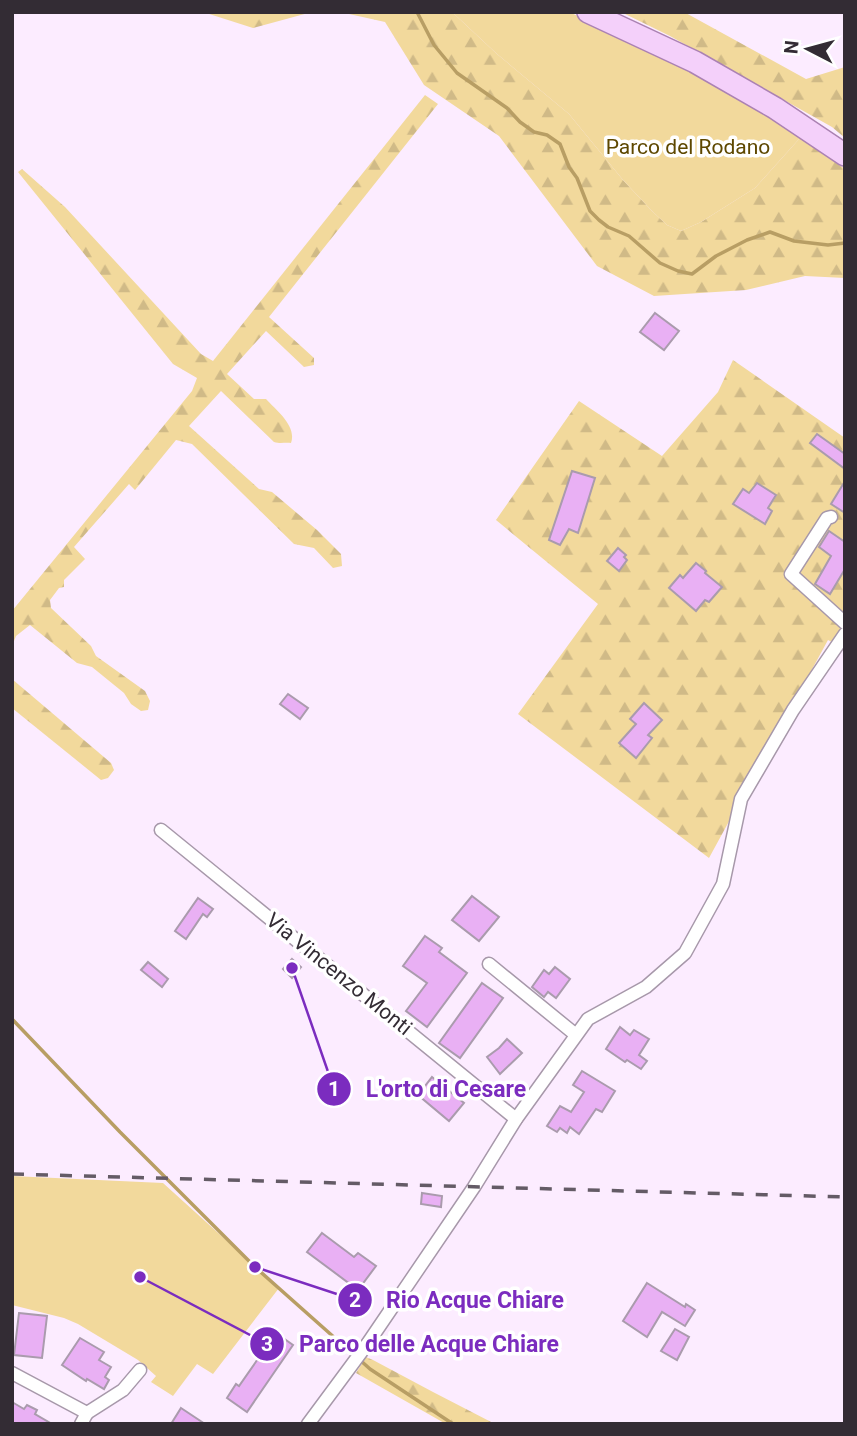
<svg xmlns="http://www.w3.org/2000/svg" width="857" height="1436" font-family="Roboto,sans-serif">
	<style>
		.forest { fill: url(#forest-firs) }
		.green { fill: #f2d99c }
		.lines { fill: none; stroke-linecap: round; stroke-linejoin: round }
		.stream { stroke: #b89e64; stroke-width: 3.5 }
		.building { fill: #e9b0f4; stroke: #aa9bad; stroke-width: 2 }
		.minor-casing { stroke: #a798aa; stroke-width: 15 }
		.primary-casing { stroke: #ab82b3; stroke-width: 24 }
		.minor { stroke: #fff; stroke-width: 12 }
		.primary { stroke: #f4d0fa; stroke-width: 21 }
		.rail { stroke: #645b66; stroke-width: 3.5; stroke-dasharray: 12 12; stroke-linecap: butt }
		.labels { text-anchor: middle; stroke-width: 7; stroke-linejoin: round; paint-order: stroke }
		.park-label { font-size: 21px; fill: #5e4800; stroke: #fff }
		.street-label { font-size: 21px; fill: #332c34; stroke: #fff }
		.leader { fill: none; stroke: #7b2cbf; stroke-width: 2.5 }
		.callout-dot { fill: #7b2cbf; stroke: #fff; stroke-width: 2.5 }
		.mark-label { font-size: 21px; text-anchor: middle; font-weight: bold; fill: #fff }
		.callout-label { font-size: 23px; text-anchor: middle; font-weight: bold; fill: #7b2cbf; stroke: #fff; stroke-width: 7; stroke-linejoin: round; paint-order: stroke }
	</style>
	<defs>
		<pattern id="forest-firs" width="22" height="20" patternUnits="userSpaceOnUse" patternTransform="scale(1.75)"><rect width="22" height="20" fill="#f2d99c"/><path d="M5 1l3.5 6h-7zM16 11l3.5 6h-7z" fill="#d0ba87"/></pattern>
	</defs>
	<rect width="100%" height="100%" fill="#fcecff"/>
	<g class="forest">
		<polygon points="203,12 312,12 253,28"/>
		<polygon points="340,12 452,12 497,54 569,114 623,180 652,211 667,225 681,231 701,222 755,188 800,138 845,169 845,278 805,276 746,290 654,296 597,266 499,136 424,85 385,22"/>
		<polygon points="621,12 684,12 806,79 845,67 845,138 832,127 670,36"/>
		<path d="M 425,95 L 438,104 L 269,317 L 314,358 L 314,365 L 304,367 L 266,331 L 227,374 L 254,399 L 266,399 C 277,411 297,426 291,443 C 285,442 281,444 274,442 L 221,391 L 189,426 L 259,489 L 272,492 L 317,530 L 341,554 L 342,566 L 333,568 L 314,548 L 294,544 L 192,444 L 176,440 L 135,490 L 129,484 L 74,547 L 85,559 L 64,580 L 64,587 L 59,588 L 50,600 L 51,608 L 91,646 L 96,656 L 145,691 L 150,701 L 148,710 L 141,711 L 131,704 L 124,693 L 92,667 L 77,663 L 30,625 L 16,636 L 12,646 L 12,611 L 192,391 L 197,378 L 173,364 L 18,172 L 22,169 L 65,207 L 201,354 L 213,361 Z"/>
		<polygon points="733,360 845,438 845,649 828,640 709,858 518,714 598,604 496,520 579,401 662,456 718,392"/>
		<polygon points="12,679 111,763 114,770 108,778 101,780 12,708"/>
		<polygon points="366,1357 373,1360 433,1392 495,1424 446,1424 356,1373"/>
	</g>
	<g class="green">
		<polygon points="452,12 569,12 628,39 737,93 800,138 755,188 701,222 681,231 667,225 652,211 623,180 569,114 497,54"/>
		<polygon points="12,1176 163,1183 279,1288 213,1374 197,1364 173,1396 151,1382 156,1376 138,1360 78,1324 64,1318 12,1305"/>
	</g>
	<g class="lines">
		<g class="stream">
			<polyline points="417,12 434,45 457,73 507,108 520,122 534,132 547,135 560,144 569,167 577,178 590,211 599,220 608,227 629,236 660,263 678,271 692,274 716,256 747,240 770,232 794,241 828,245 845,243"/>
			<polyline points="12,1019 120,1132 255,1267 354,1355"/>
			<polyline points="360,1360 370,1369 453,1424"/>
		</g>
	</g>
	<g class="building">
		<polygon points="655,313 679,331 664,350 640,332"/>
		<polygon points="817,434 845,454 845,469 810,443"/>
		<polygon points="572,471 595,478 578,533 569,529 560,545 549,540"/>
		<polygon points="845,481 845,513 831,504"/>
		<polygon points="757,483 776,495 768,508 772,511 765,524 733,504 743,489 749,493"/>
		<polygon points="829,531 845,542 845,569 830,594 815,584 831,556 819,547"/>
		<polygon points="618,548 626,555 624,557 627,560 619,571 607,561"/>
		<polygon points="696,563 706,571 705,573 722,587 709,602 705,600 696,611 669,588 680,575 683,578"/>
		<polygon points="288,694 308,708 300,719 280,704"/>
		<polygon points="644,703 662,720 648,735 652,738 636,758 619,743 636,724 630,719"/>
		<polygon points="472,896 499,917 479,941 452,920"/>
		<polygon points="198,898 213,909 207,917 203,914 186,939 175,931"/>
		<polygon points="425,936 442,948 439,952 467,973 427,1027 406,1011 427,983 403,966"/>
		<polygon points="292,959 301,967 292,978 283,969"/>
		<polygon points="148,962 168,979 162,987 141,970"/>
		<polygon points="555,967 570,979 556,998 548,992 544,997 532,987 544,970 549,974"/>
		<polygon points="482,983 503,998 460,1058 439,1043"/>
		<polygon points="620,1027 630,1035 634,1030 649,1039 639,1055 647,1061 641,1069 627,1060 625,1062 606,1049"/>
		<polygon points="507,1039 522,1053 500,1074 487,1057 499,1048"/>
		<polygon points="582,1071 615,1091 602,1112 596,1109 579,1134 570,1127 567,1133 560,1128 557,1132 547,1126 560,1106 571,1112 584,1092 573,1085"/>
		<polygon points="432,1077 464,1103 449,1121 418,1095"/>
		<polygon points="422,1193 442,1196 441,1207 421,1204"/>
		<polygon points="322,1233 354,1257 358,1253 376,1266 358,1290 307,1252"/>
		<polygon points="647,1283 685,1307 686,1304 695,1310 685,1326 662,1312 647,1337 623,1321"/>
		<polygon points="19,1313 47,1316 42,1358 14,1355"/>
		<polygon points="675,1329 689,1337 677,1360 661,1351"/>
		<polygon points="276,1333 293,1345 247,1412 227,1398 236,1384 239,1386"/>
		<polygon points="80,1338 104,1352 99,1360 111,1367 105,1377 109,1380 104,1389 87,1379 86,1381 62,1365"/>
		<polygon points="12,1402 24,1409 27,1405 37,1410 35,1414 52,1424 12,1424"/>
		<polygon points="181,1408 205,1424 171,1424"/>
	</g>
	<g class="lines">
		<g class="minor-casing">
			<g id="minor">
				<polyline points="831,517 827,518 791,574 845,623"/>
				<polyline points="161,830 516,1119"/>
				<polyline points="489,964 576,1035"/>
				<polyline points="12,1373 87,1413 81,1424"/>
				<polyline points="87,1413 123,1390 140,1370"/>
				<polyline points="308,1424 368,1343 474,1187 516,1119 588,1019 646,987 685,953 723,884 741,799 793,710 845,634"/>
			</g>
		</g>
		<g class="primary-casing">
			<polyline id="primary" points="588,12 695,62 775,108 845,155"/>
		</g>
		<use href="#minor" class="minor"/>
		<use href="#primary" class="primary"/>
		<polyline class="rail" points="12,1174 845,1197"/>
	</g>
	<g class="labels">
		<g class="park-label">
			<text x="688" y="154">Parco del Rodano</text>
		</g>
		<g class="street-label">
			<text transform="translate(339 974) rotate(39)" y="7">Via Vincenzo Monti</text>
		</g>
	</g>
	<path class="leader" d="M292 968L334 1089M255 1267L355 1300M140 1277L267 1344"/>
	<g class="callout-dot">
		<circle cx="292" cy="968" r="7"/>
		<circle cx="255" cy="1267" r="7"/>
		<circle cx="140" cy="1277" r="7"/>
		<circle cx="334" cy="1089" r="18"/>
		<circle cx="355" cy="1300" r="18"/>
		<circle cx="267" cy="1344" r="18"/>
	</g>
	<g class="mark-label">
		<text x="334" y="1096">1</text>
		<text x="355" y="1307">2</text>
		<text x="267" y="1351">3</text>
	</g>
	<g class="callout-label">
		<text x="446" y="1097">L'orto di Cesare</text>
		<text x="475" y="1308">Rio Acque Chiare</text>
		<text x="429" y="1352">Parco delle Acque Chiare</text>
	</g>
	<rect width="857" height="1436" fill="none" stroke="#332c34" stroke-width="28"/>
	<g transform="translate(808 49) rotate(276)" stroke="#ffffff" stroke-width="5" paint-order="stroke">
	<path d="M0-5L12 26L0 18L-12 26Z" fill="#332c34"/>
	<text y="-10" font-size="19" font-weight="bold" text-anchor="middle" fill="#332c34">N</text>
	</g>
</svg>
